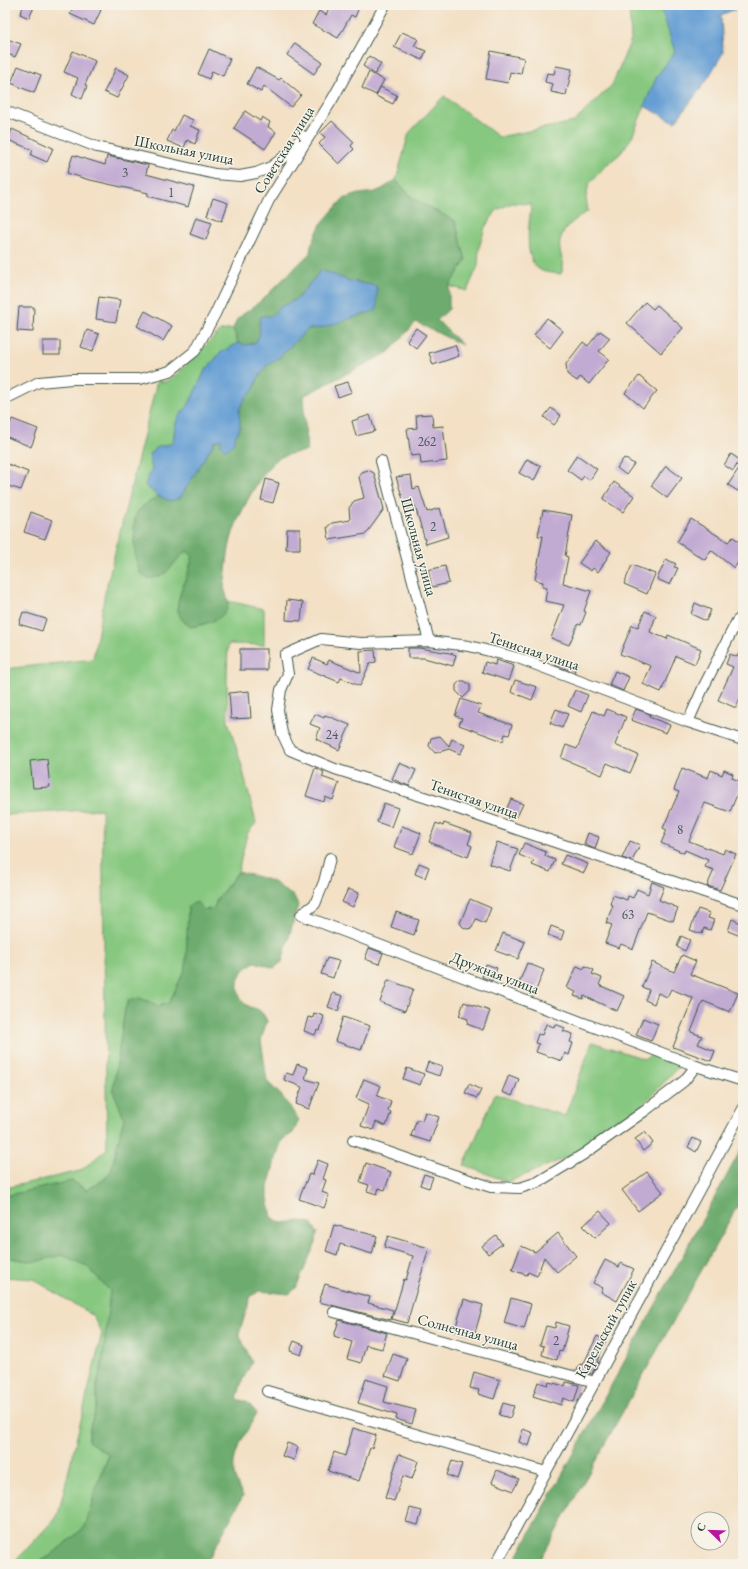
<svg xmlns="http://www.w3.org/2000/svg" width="748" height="1569" font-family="'EB Garamond',serif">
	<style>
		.green { fill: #87c880; stroke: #53825a }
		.forest { fill: #6dac6e; stroke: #467451 }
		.water { fill: #659ed4; stroke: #426e84 }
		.building { fill: #c2abd3 }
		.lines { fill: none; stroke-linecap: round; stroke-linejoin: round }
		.street-casing { stroke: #3f554a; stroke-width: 12 }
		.street { stroke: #fff; stroke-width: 10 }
		.labels { text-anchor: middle; stroke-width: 3; stroke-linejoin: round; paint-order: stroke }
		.number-label { font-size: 13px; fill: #48585c }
		.street-label { font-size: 15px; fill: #1f3d34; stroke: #f7f3e8 }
	</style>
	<rect width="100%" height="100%" fill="#f7f3e8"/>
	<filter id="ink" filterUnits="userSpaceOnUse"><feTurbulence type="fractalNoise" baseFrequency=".025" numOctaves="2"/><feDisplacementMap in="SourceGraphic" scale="8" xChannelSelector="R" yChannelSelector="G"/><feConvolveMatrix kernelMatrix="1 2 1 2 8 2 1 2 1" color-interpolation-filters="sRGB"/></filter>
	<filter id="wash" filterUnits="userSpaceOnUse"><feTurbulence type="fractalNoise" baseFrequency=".012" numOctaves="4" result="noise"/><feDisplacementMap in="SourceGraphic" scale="16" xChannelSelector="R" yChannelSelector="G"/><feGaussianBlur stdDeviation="0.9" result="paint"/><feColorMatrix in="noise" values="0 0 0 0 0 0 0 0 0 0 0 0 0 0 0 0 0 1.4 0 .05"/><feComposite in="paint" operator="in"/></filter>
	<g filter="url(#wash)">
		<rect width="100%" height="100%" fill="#f3e0c5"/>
		<g class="green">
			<path d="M 629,5 L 667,5 L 662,11 L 675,52 L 657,76 L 632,137 L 620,154 L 605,166 L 589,184 L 586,198 L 588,211 C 574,220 557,231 560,250 C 562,263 566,261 561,274 C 555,273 547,273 542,271 C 521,261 530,223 531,204 L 512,203 L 497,210 L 485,227 L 479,248 L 478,266 L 467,291 L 449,286 L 466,260 L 455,221 L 412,198 L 396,180 L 409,133 L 444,96 L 499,137 L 574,122 L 612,85 L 631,40 Z"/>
			<path d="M 233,329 L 238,343 L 220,353 L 205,371 L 188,406 L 179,416 L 175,426 L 173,443 L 158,447 L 149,454 L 152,469 L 145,485 L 158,496 C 152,501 141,506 137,513 C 130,525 135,562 141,574 L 169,569 L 180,556 L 187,551 L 193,556 C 188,574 179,591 177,609 L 191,627 C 207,624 225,619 228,601 L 264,609 L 264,645 L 228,644 L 227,678 L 228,721 L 241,763 L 256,823 L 247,834 L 238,872 L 217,899 L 214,908 L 204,910 L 188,906 L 186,967 L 169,1003 L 159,1006 L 140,998 L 129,1000 L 125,1009 L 113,1090 L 124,1118 L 111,1171 L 105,1179 L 87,1190 L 72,1181 L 5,1196 L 5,1188 L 80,1171 L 107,1149 L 102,809 L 5,815 L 5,669 L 93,659 L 105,593 L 157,381 L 165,382 L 177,374 L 220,331 Z"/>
			<polygon points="592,1042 645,1059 654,1053 681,1064 644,1104 575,1154 508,1182 464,1165 495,1094 565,1116"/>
			<polygon points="62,1254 87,1266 110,1291 102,1365 97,1385 97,1401 94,1416 91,1423 88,1440 109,1454 97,1486 85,1527 50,1556 33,1564 13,1564 58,1515 102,1333 92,1315 33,1279 5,1277 5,1260 10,1258 35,1262"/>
		</g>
		<g class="forest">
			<path d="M 396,180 L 412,198 L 455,221 L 466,260 L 449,286 L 449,309 L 437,320 L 462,345 L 416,322 L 389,352 L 303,396 L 307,451 C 296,453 283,454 275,461 C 260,474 237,517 232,536 C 227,552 227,569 224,585 C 224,590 227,596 228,601 C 230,619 205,624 191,627 C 167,613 182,591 189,572 C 190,567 191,561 193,556 L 187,551 C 176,558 170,573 158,577 C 152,579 145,579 141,574 C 134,566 132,522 137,513 C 141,506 152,501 158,496 L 171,501 L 180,498 L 215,441 L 221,439 L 240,427 L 239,410 L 246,397 L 253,391 L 258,378 L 268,364 L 278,358 L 308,329 L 321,328 L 377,286 L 350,281 L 321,270 L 297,299 L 280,307 L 271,316 L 259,322 L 260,335 L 256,342 L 247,345 L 238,343 L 233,329 L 237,319 L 262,300 L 310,253 L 311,245 L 321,224 L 343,199 L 359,194 L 375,192 L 382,189 Z"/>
			<path d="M 238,872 C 250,875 264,877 275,883 C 283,888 285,892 294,896 L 298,905 L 282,962 L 274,968 L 255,962 C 250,965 245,968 241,974 C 236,981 237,997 244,1003 C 255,1012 259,1004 267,1021 L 261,1040 L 267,1081 L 281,1095 L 299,1120 L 293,1133 L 282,1140 L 275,1160 L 268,1188 L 268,1198 L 272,1217 L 281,1223 L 301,1221 L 311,1223 L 317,1232 L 316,1242 L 296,1288 L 289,1294 L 260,1291 L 251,1296 L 239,1334 L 252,1362 L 242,1381 L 237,1399 L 247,1402 L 257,1413 C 248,1430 231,1453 234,1473 C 235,1481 240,1489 243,1496 L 206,1564 L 33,1564 L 50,1556 L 85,1527 L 97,1486 L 109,1455 L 88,1441 L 91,1423 L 94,1416 L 97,1401 L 97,1385 L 102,1365 L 110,1291 L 87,1266 L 62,1255 L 35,1262 L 10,1258 L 5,1260 L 5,1196 L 72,1181 L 87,1190 L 105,1179 L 111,1171 L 124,1118 L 113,1090 L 122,1029 L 125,1009 L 129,1000 L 140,998 L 159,1006 L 169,1003 L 186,967 L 188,906 L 197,902 L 204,910 L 214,908 L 217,899 Z"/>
			<polygon points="743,1146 743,1196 538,1564 513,1564"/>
		</g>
		<g class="water">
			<polygon points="667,5 743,5 743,6 721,15 723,53 705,83 675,122 644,106 657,76 675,52 662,11"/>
			<path d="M 321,270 L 350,281 L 377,286 L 377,310 L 321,328 L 308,329 L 278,358 L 268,364 L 258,378 L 253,391 L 246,397 L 239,410 L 240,427 L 232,445 L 228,449 L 224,449 L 221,445 L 221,439 L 215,441 L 180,498 L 171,501 L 158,496 L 145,485 L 152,469 L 149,454 L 158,447 L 173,443 L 175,426 L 179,416 L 188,406 L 205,371 L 220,353 L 238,343 L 247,345 L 256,342 C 263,331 257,327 261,316 L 271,316 L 280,307 L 297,299 Z"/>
		</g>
		<g id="blocks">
			<g class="building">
				<polygon points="24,5 35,5 29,18 20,14"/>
				<polygon points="74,5 90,5 101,10 94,25 70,14"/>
				<polygon points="330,5 360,5 355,17 351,15 338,38 312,24 319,11 326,15"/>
				<polygon points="402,32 418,39 414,46 426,51 422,60 394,47"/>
				<polygon points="7,39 21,44 15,57 5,53 5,44"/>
				<polygon points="295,43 322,62 314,74 287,55"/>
				<polygon points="209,49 230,59 223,76 212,71 209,79 198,74"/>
				<polygon points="73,51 95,61 85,85 87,86 82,99 72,94 78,78 64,72"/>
				<polygon points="491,51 524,58 521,74 510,72 508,83 486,79"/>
				<polygon points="369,56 381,64 375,74 363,66"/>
				<polygon points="18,66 41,75 34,93 11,83"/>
				<polygon points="556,66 572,69 566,95 551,92 553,84 545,82 547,73 554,74"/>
				<polygon points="256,67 279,80 281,78 301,95 291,107 264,86 261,92 247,84"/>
				<polygon points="116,68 129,75 117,98 104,92"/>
				<polygon points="369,72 384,80 376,95 362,88"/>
				<polygon points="380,87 397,95 393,104 376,96"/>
				<polygon points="245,111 260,121 262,117 270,122 268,127 276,132 265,149 234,128"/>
				<polygon points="182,115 193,120 190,126 200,130 195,144 187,140 184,148 167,141 172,130 174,131"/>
				<polygon points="332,121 354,142 351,146 354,149 339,164 319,144 325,137 320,133"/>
				<polygon points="12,129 53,148 47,162 31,155 33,150 8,140"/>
				<polygon points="73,155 105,165 107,156 148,165 146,174 194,187 188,207 148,196 148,193 86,179 67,173"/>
				<polygon points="213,198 228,203 222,221 207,215"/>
				<polygon points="196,217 212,222 206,240 190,234"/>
				<polygon points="99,297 120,300 116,322 96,319"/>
				<polygon points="645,302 653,309 657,305 683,328 661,353 627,323"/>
				<polygon points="19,307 34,307 33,332 17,331"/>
				<polygon points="145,311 172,326 163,341 137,326"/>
				<polygon points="547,318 563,331 550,348 534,335"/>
				<polygon points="416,328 426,335 416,348 407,341"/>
				<polygon points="87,330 99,334 93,351 81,347"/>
				<polygon points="600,331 610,338 599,351 609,359 589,384 580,377 577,381 567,374 566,364 583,342 588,346"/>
				<rect x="43" y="341" width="17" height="14"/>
				<polygon points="455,345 459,356 433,365 429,353"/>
				<polygon points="639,376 657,391 643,408 625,393"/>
				<polygon points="348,382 352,392 338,397 334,386"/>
				<polygon points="551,408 561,416 554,425 544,417"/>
				<polygon points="432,414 433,427 443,426 447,461 421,464 420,455 411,456 407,429 417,428 416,415"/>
				<polygon points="370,415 375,431 356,436 352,421"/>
				<polygon points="12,419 38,429 31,447 5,436"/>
				<polygon points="731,454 740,460 733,471 724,465"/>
				<polygon points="577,455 597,469 590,480 584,476 581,480 567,470"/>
				<polygon points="624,458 634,464 626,475 617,468"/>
				<polygon points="527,459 541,466 534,481 519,473"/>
				<polygon points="743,462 743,494 728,485"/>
				<polygon points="5,463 28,472 21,490 5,485"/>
				<polygon points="666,466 682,478 667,498 651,486"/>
				<polygon points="368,470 374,473 384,509 366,534 329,540 327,527 332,523 350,520 349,508 354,501 364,498 359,477 362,472"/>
				<polygon points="411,475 413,489 419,487 427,512 440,508 448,537 426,544 415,506 406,509 396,477"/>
				<polygon points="266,479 279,483 273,503 261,500"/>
				<polygon points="614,482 634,496 623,512 603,499"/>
				<polygon points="543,510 572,515 565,556 568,557 563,583 591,591 584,611 586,612 581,625 578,624 569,645 551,638 564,605 545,601 547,588 542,587 543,582 535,580 543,536 538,536"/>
				<polygon points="31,512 52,520 45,539 24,532"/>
				<polygon points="691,519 728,542 733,537 743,544 743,556 734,568 711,550 705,560 677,542"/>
				<polygon points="287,529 300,529 300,549 286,549"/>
				<polygon points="595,541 611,552 598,572 593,568 591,571 579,563"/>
				<polygon points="666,559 676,564 674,567 678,568 670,585 657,579"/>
				<polygon points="632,565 655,574 647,594 624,584"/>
				<polygon points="445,566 449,583 432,587 428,570"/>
				<polygon points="287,600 303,602 301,621 286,620"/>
				<polygon points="695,603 711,610 706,621 691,614"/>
				<polygon points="645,611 656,616 650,632 667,639 668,635 701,649 695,664 676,656 661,692 643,684 651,666 620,654 632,625 638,627"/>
				<polygon points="23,612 46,619 42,631 19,624"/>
				<polygon points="743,644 743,699 740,698 736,708 718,700 733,667 726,664 730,654 737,657"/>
				<polygon points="408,648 419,648 450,653 456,655 453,666 424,658 408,658"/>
				<rect x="240" y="649" width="27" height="21"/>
				<polygon points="375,650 376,662 370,663 360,686 341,678 339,682 308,669 313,658 327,664 329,660 361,673 360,651"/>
				<polygon points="558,657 577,664 574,672 555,665"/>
				<polygon points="496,660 514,666 509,681 482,672 485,662 495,665"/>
				<polygon points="615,671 629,677 623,691 609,685"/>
				<polygon points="515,680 537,687 532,700 511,692"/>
				<polygon points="460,681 465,681 470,685 470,691 463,698 456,691 456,685"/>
				<polygon points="575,690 588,695 581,712 568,706"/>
				<polygon points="249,691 251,718 231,719 229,693"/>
				<polygon points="461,699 481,706 478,713 512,725 509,735 505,734 503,741 459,725 462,718 455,716"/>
				<polygon points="556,709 568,714 562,728 550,723"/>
				<polygon points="607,709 626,717 615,745 638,755 630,773 607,763 602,775 561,758 566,745 577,749 593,711 604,716"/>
				<polygon points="636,709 650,714 649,717 670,725 666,733 631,720"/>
				<polygon points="315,714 324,718 325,715 350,725 339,750 316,739 320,728 310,724"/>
				<polygon points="440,736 449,746 452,739 465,745 460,754 449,749 435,753 429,746 431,738"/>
				<polygon points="47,759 50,787 33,788 30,761"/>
				<polygon points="399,763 416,770 409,786 392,779"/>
				<polygon points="315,768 324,772 322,777 339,783 333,800 325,797 324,802 306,796"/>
				<polygon points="682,768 708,778 711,770 722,775 724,770 733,774 732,778 742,782 730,812 705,803 689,841 723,854 725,849 736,854 720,890 707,886 714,870 705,867 708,860 685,850 684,853 661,843 667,830 663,828 679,792 674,790"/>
				<polygon points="511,799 523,804 517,817 505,812"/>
				<polygon points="384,803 398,808 391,827 377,822"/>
				<polygon points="436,823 443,826 444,823 472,833 468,844 472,846 468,857 429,842"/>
				<polygon points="402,826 421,833 413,854 394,847"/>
				<polygon points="588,833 599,837 595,849 584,844"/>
				<polygon points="630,841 640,845 632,861 622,858"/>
				<polygon points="497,842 518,849 510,871 489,864"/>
				<polygon points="524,843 546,852 545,856 555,860 550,872 532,865 534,861 519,855"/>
				<polygon points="565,855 588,864 584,873 561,864"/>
				<polygon points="419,863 429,867 425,878 415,874"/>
				<polygon points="652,882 664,887 659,900 678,908 673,921 647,912 633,949 621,944 619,948 605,943 612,925 606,923 613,905 610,904 613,895 627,900 628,896 633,898 637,889 648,894"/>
				<polygon points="348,889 359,893 353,907 342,902"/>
				<polygon points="470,899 491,908 485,923 476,919 472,928 467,929 463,927 460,923"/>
				<polygon points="698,909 710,913 708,918 714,920 710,930 704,928 702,934 690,930"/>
				<polygon points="396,912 419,920 414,935 391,927"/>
				<polygon points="732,919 743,924 743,937 728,931"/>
				<polygon points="551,926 564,931 561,940 548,935"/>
				<polygon points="503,933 525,942 518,959 496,951"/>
				<polygon points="681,936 690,940 685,951 677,947"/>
				<polygon points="369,948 383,953 379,964 365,959"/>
				<polygon points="682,955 696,961 690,974 738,993 730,1012 703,1001 691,1032 702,1036 698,1044 715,1051 711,1061 673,1047 693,998 671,989 667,997 658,993 654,1004 645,1000 649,990 642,987 652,962 674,972"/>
				<polygon points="327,958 339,961 333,978 321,974"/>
				<polygon points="527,963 544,970 536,990 519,983"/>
				<polygon points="486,964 497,968 492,981 482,977"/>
				<polygon points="577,966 584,969 585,966 594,970 592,974 602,978 599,985 624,996 617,1011 584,996 583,999 574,996 576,992 567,988"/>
				<polygon points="388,980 413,989 405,1011 380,1002"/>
				<polygon points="333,993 343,996 338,1011 328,1007"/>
				<polygon points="464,1002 490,1011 483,1030 467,1024 468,1019 459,1016"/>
				<polygon points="314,1013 324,1016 320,1031 317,1030 315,1035 304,1031 308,1017 313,1018"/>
				<polygon points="343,1017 370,1026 361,1050 335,1041"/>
				<polygon points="643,1018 658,1024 651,1041 636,1035"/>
				<polygon points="546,1024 554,1027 555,1024 565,1028 563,1031 573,1034 570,1042 573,1043 569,1055 565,1053 562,1061 536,1052 539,1044 535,1043 538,1034 542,1035"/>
				<polygon points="428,1062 442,1067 439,1076 425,1071"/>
				<polygon points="297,1064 308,1068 305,1079 319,1083 309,1109 296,1104 302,1087 284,1080 286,1073 293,1075"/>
				<polygon points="407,1068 424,1074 420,1085 403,1079"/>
				<polygon points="509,1075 519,1079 512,1096 502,1092"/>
				<polygon points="364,1079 381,1086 377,1096 391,1101 388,1111 391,1112 386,1126 376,1122 373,1130 361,1126 369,1104 356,1098"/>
				<polygon points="469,1084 481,1090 477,1098 465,1093"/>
				<polygon points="425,1112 439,1117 430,1142 411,1136 417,1119 422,1121"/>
				<polygon points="645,1132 653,1143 643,1151 635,1139"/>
				<polygon points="693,1138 701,1142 696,1152 688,1147"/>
				<polygon points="318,1160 328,1164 323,1179 326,1180 322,1192 329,1195 324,1208 299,1199 309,1174 312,1175"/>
				<polygon points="366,1163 391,1172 385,1190 379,1188 377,1194 367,1191 369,1185 360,1182"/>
				<polygon points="647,1172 663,1192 638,1211 622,1190"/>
				<polygon points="424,1174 433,1177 429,1188 420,1185"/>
				<polygon points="600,1211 611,1223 595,1238 583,1226"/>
				<polygon points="334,1225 377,1236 372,1254 340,1244 337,1255 326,1251"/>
				<polygon points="558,1233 576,1256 557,1272 544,1257 537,1276 528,1272 527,1275 512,1270 521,1246 535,1252"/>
				<polygon points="496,1235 502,1244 488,1254 482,1246"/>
				<polygon points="388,1236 429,1248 407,1323 392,1319 404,1279 406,1280 413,1256 384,1247"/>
				<polygon points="605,1260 619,1267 621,1263 634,1269 617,1301 601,1292 603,1288 593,1283"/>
				<polygon points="325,1284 370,1297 368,1303 393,1310 391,1320 319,1302"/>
				<polygon points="511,1298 531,1304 524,1329 504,1323"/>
				<polygon points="464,1299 483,1305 474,1336 455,1330"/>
				<polygon points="339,1320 387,1333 382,1349 366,1345 361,1363 347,1359 352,1342 334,1336"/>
				<polygon points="556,1322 569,1326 562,1352 559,1351 557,1360 542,1355 544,1346 540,1345 546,1326 555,1328"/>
				<polygon points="597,1336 606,1340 597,1361 598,1362 592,1374 577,1370 580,1364 583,1365"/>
				<polygon points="294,1341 304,1345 301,1355 290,1351"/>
				<polygon points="393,1354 407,1359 400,1381 385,1376"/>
				<polygon points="474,1372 500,1380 494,1399 478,1394 479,1390 470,1388"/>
				<polygon points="366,1379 388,1386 384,1402 416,1410 412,1424 396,1419 397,1415 358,1403"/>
				<polygon points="538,1382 548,1385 549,1382 565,1386 566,1382 579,1385 574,1402 563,1398 561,1405 533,1396"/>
				<polygon points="503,1403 514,1406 510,1418 499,1415"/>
				<polygon points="353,1428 376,1435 372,1448 370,1448 359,1481 328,1471 334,1452 345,1456"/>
				<polygon points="523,1429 533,1433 529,1446 519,1442"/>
				<polygon points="287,1443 298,1447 294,1460 282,1456"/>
				<polygon points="399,1454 418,1461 412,1479 403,1476 394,1501 385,1498"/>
				<polygon points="452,1461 462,1464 457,1479 447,1475"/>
				<polygon points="497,1470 519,1479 513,1491 492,1482"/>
				<polygon points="410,1508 422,1511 418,1525 406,1522"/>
			</g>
		</g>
	</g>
	<g filter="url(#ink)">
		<use href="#blocks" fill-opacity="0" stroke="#3f554a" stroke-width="1"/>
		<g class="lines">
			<g class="street-casing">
				<g id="street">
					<polyline points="5,111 97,147 215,174 240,176 256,173 271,167 289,153 303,136"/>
					<polyline points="5,399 39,382 72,379 140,379 170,371 195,351 215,314 269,200 332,100 385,5"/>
					<polyline points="381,461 429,641"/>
					<polyline points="688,722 703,688 737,621 743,616"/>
					<polyline points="743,740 688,722 518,658 469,646 429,641 361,643 321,639 285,655 288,674 281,690 278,710 282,733 290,750 335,769 427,798 525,832 743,905"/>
					<polyline points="330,858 324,882 315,904 301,915 696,1066 743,1081"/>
					<polyline points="353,1140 451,1174 491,1187 520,1188 538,1182 584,1154 646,1110 684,1081 696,1066"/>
					<polyline points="334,1312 595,1382"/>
					<polyline points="267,1391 546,1472"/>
					<polyline points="496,1564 743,1109"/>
				</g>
			</g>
			<use href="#street" class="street"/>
		</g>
	</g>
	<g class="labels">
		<g class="number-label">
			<text x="125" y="177">3</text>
			<text x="171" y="197">1</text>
			<text x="427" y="446">262</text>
			<text x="433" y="531">2</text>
			<text x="332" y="739">24</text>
			<text x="680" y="834">8</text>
			<text x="628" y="919">63</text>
			<text x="556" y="1345">2</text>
		</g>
		<g class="street-label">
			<text transform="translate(184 150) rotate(11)" y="5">Школьная улица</text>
			<text transform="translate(284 150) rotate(-58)" y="5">Советская улица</text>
			<text transform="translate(419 547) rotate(75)" y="5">Школьная улица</text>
			<text transform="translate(534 651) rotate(18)" y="5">Тенисная улица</text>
			<text transform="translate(474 799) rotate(19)" y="5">Тенистая улица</text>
			<text transform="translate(495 973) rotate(21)" y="5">Дружная улица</text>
			<text transform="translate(606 1329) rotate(-61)" y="5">Карельский тупик</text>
			<text transform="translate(468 1332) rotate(15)" y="5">Солнечная улица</text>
		</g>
	</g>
	<rect width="748" height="1569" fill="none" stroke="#f7f3e8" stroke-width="20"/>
	<g transform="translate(710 1531) rotate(293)"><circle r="19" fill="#f7f3e8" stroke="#a1aaa0"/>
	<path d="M0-3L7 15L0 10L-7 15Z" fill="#b5179e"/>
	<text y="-6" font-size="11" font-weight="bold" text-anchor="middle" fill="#1f3d34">С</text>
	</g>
</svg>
